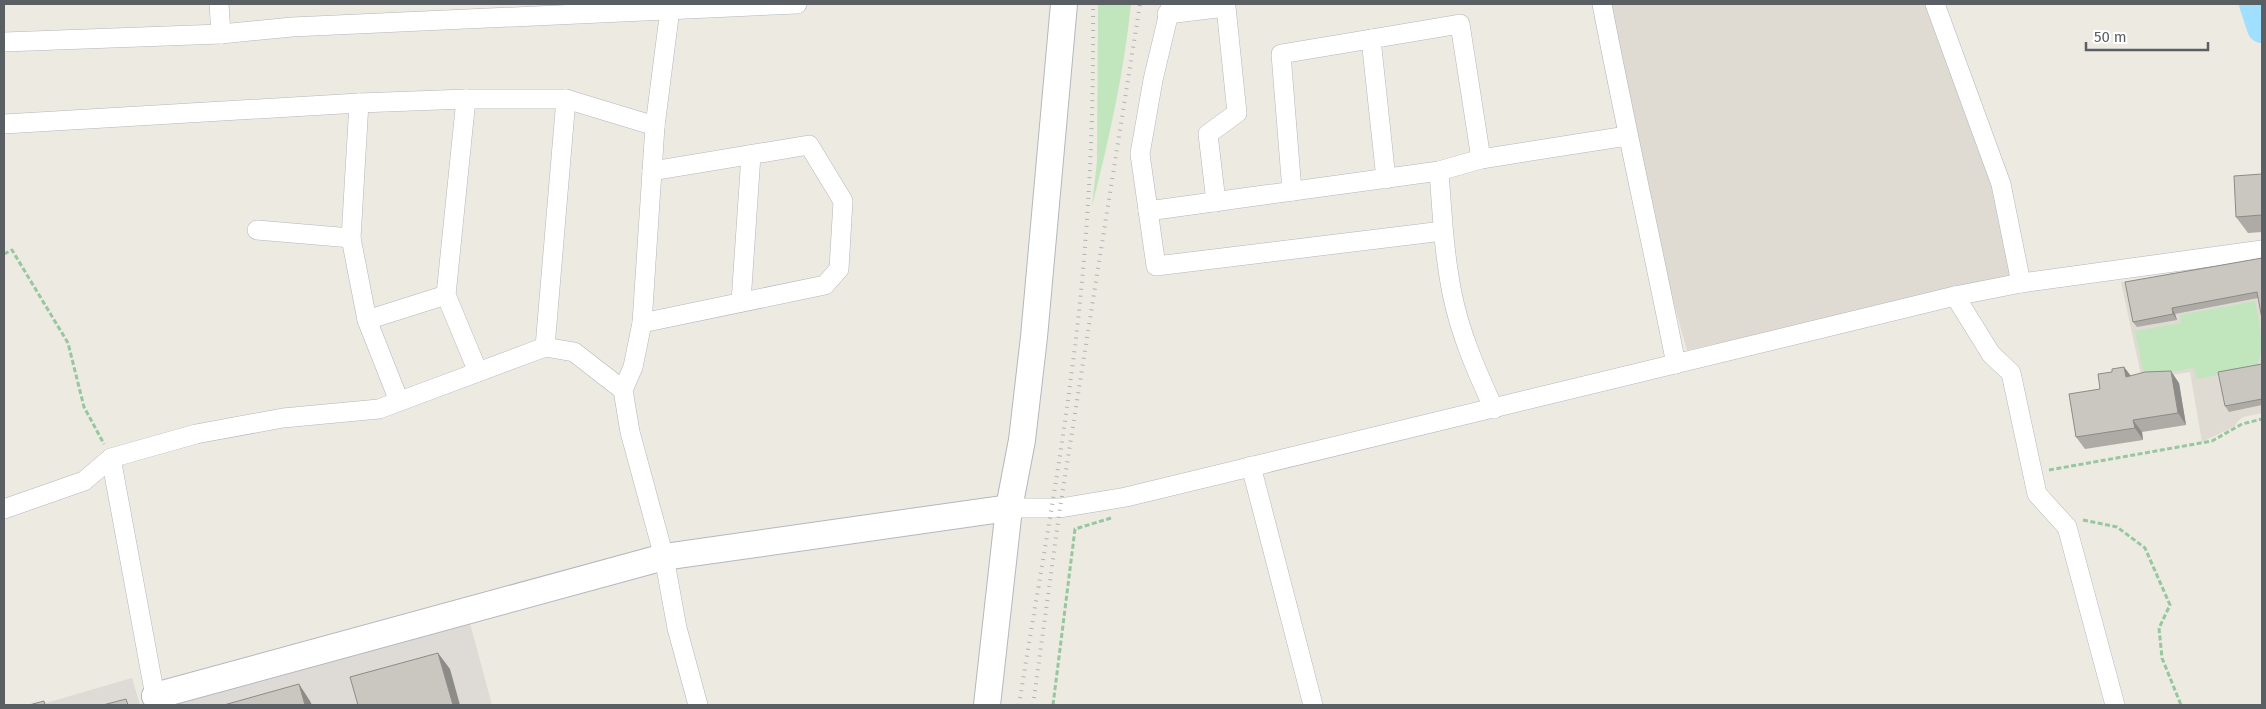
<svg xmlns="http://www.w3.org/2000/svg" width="2266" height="709" font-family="'Fira Sans',sans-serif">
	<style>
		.industrial { fill: #dedbd6 }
		.education { fill: #dfdbd3 }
		.green { fill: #c1e6bd }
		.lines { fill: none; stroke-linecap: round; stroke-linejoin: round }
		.river { stroke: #a0dfff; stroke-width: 30 }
		.street-casing { stroke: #b2b6ba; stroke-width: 20 }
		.secondary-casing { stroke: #b3b8bd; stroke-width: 28 }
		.path { stroke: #96c79f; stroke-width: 3; stroke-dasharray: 5 2.5; stroke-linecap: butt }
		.street { stroke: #fff; stroke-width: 19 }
		.secondary { stroke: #fff; stroke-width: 26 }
		.rail { stroke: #b1b2b3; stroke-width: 4; stroke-dasharray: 1 6; stroke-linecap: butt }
		.wall { fill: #aeaba6 }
		.shaded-wall { fill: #8d8b87 }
		.building { fill: #cac7c1; stroke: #8d8b87 }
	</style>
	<rect width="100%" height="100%" fill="#edeae2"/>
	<g class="industrial">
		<polygon points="470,623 492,705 156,705"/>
		<polygon points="132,678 140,705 39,705"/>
	</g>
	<g class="education">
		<polygon points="1607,4 1927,4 1986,162 2012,275 2007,282 1687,350 1654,234"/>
		<polygon points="2262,261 2262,413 2243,417 2237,422 2235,426 2202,442 2190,372 2142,380 2121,282"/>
	</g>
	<g class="green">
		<path d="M 1098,4 L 1131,4 C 1124,72 1109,140 1092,206 L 1097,161 Z"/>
		<path d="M 2255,301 C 2259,322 2266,349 2256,368 L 2197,379 L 2194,368 L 2144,377 L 2135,331 L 2181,323 L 2180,315 Z"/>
	</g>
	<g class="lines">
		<polyline class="river" points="2254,4 2262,28"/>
		<g class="street-casing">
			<g id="street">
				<polyline points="219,4 221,34"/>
				<polyline points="1171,4 1153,80 1140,154 1156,266 1443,231"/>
				<path d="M 1602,4 C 1625,124 1652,244 1676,364"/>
				<polyline points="1935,4 2001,184 2021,283"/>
				<polyline points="670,9 655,126 642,323 633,367 623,390 630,432 664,557 677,628 698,705"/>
				<polyline points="1167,14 1226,7 1237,113 1208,134 1216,202"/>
				<polyline points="4,42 221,34 292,27 797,4"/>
				<polyline points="466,99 446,295 478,372"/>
				<polyline points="359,103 351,238 367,320 399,401"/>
				<polyline points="4,124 359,103 466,99 566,99 655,126"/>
				<path d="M 1439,171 C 1442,212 1444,253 1452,293 C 1460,334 1477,372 1494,409"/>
				<polyline points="1386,179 1371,39 1460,24 1481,159"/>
				<polyline points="1292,191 1281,54 1371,39"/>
				<polyline points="1148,211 1439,171 1481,159 1627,136"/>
				<polyline points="257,230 351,238"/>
				<polyline points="1955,296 1991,354 2011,373 2037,494 2067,527 2115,705"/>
				<polyline points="741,302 751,155"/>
				<polyline points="367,320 446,295"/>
				<polyline points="642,323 825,285 839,269 843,201 809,145 652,171"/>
				<polyline points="545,347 566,99"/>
				<polyline points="111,458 155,696"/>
				<polyline points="1251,466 1313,705"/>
				<polyline points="1009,508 1060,508 1126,497 1955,296 2021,283 2262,250"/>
				<polyline points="4,509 84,481 111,458 196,434 283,418 379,409 545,347 574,352 623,390"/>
			</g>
		</g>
		<g class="secondary-casing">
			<g id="secondary">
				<polyline points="155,696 664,557 1009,508"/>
				<polyline points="987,705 1009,508 1022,440 1034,337 1064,4"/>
			</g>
		</g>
		<g class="path">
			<polyline points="4,254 12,250 68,343 84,407 104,444"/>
			<polyline points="2049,470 2212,441 2242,424 2262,419"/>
			<polyline points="2083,520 2117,527 2145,548 2170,605 2159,628 2162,658 2181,705"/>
			<polyline points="1053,705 1075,529 1111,518"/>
		</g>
		<use href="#street" class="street"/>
		<use href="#secondary" class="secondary"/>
		<g class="rail">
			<path d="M 1019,705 C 1036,596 1057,487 1071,377 C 1088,253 1094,129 1093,4"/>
			<polyline points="1033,705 1060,508 1140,4"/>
		</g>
	</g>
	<g class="wall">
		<polygon points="2262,174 2262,232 2248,233 2236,217"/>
		<polygon points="2262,258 2258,298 2175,314 2177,320 2137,327 2133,322"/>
		<polygon points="2262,364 2262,405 2229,412 2225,406"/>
		<polygon points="2124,367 2131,376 2179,383 2186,425 2142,432 2143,440 2085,449 2076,437 2112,372"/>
	</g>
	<g class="shaded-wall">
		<polygon points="2172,308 2175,314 2177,320 2173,314"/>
		<polygon points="2124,367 2133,379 2126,377"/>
		<polygon points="2171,371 2179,383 2186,425 2178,413"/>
		<polygon points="2133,420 2142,432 2143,440 2135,428"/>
		<polygon points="438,653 450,669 460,705 453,705"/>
		<polygon points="299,684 310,701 312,705 305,705"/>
	</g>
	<g class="building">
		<polygon points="2262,174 2262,215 2236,217 2234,176"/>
		<polygon points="2262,258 2262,319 2257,292 2172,308 2173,314 2133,322 2125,282"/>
		<polygon points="2262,364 2262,399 2225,406 2218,372"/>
		<polygon points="2124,367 2126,377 2145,372 2171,371 2178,413 2133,420 2135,428 2076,437 2069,394 2100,389 2098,374 2112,372 2112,369"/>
		<polygon points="438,653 453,705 358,705 350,677"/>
		<polygon points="299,684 305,705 224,705"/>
		<polygon points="126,699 128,705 103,705"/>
		<polygon points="44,701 45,705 29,705"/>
	</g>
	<rect width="2266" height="709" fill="none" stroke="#5a5f63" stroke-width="10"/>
	<path d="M2086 42v8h122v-8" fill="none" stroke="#5a5f63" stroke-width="2.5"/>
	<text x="2094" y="42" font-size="15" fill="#5a5f63" stroke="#ffffff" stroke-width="4" paint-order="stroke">50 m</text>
</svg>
